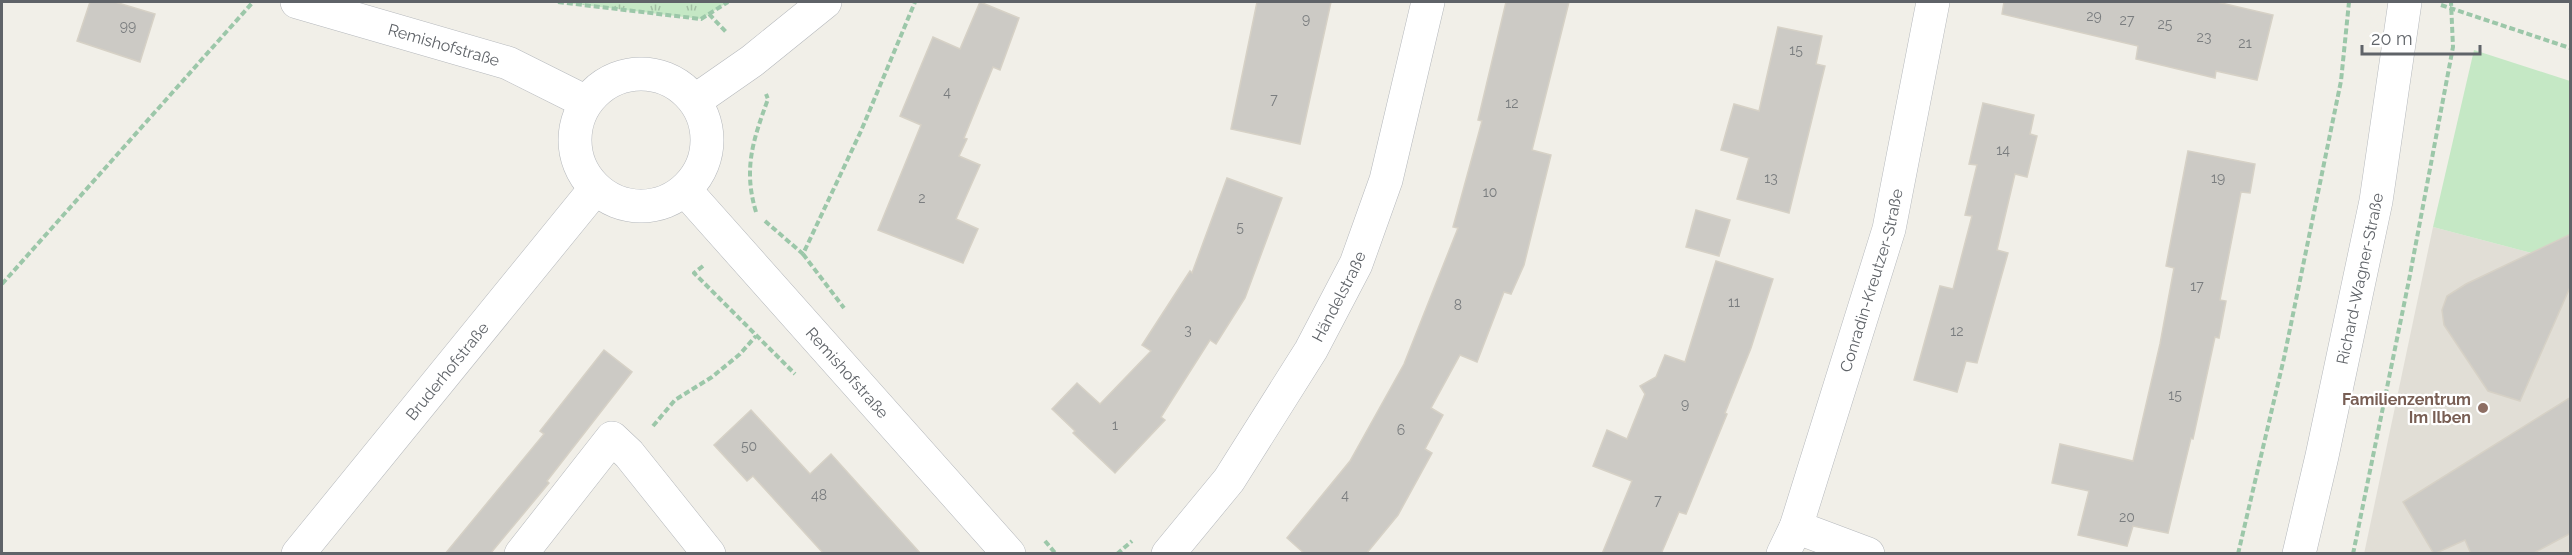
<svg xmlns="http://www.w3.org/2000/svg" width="2572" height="555" font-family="Raleway,sans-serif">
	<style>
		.education { fill: #e1ded6 }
		.grass { fill: url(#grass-tufts) }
		.garden { fill: #c5e8c5 }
		.building { fill: #cccac5; stroke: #d6d1c6; stroke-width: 1.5 }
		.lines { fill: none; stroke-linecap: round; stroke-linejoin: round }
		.street-casing { stroke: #b5b8bc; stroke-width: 34 }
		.path { stroke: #9cc7a9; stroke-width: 4; stroke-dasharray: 6 3; stroke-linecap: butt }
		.street { stroke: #fff; stroke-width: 33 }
		.education-dot { fill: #8d6e63; stroke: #fff; stroke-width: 2 }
		.labels { text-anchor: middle; stroke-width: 4.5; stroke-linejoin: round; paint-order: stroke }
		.number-label { font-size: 14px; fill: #7a7d7f }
		.street-label { font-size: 16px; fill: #5f6368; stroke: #fff }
		.education-label { font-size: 16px; font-weight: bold; fill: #785e54; stroke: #fff; text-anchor: end }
	</style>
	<defs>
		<pattern id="grass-tufts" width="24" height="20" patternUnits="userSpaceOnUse" patternTransform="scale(1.5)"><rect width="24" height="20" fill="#c5e8c5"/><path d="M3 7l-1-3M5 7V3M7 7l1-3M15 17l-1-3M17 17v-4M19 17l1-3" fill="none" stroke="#a3c0a4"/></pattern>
	</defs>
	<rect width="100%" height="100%" fill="#f1efe8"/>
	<polygon class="education" points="2433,227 2570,263 2570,553 2364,554"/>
	<polygon class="grass" points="558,2 728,2 701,19"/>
	<polygon class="garden" points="2474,50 2570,81 2570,263 2433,227"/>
	<g class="building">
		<polygon points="90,2 115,2 155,14 140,62 77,41"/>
		<polygon points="980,2 1019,18 1000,70 993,67 964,138 967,139 959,156 980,165 956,219 978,229 963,263 878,230 921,125 900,116 933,37 960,49"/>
		<polygon points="1257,2 1331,2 1300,144 1231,129"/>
		<polygon points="1506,2 1569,2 1532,150 1551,155 1524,265 1511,294 1504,292 1477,362 1460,355 1431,408 1443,415 1425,449 1432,453 1398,515 1366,554 1305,554 1287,538 1350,461 1404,364 1458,228 1453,227 1482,121 1478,120"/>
		<polygon points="2004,2 2217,2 2273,15 2257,80 2216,71 2215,78 2136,59 2138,46 2002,14"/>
		<polygon points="1778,27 1822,36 1816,64 1825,66 1789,213 1737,199 1749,158 1721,150 1734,104 1759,111"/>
		<polygon points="1983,103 2034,115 2030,134 2037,136 2027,177 2015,174 1997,250 2008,253 1977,363 1966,361 1957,392 1914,380 1940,286 1953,289 1972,216 1965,215 1977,165 1969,164"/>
		<polygon points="2188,151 2255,164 2250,193 2241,192 2220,300 2226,301 2219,338 2215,337 2193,439 2191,438 2168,533 2133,526 2127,546 2078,535 2089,491 2052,483 2060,444 2133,461 2160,344 2174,268 2166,266"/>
		<polygon points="1227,178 1282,198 1245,298 1216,344 1210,340 1161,417 1165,420 1115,473 1073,433 1075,431 1052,409 1077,383 1100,404 1151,351 1142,345 1190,271 1192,273"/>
		<polygon points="1696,210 1730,220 1719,256 1686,247"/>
		<polygon points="2571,234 2571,285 2520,401 2488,391 2444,325 2442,310 2447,296 2466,284"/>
		<polygon points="1716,261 1773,279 1751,348 1725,413 1727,414 1686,514 1679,512 1661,554 1602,554 1632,481 1593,466 1607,430 1627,439 1645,394 1640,386 1656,377 1665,355 1685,362"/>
		<polygon points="604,350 632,372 547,481 549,483 490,554 445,554 544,434 540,431"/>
		<polygon points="2571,397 2571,533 2532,554 2471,554 2465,540 2434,554 2403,502"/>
		<polygon points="751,410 810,474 831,454 921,554 824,554 753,476 747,481 714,445"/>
	</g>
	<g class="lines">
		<g class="street-casing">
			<g id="street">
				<path id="s1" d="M 297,2 L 508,63 L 586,102"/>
				<circle cx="641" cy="140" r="66"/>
				<polyline points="696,100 752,61 825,2"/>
				<path id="s2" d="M 686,191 L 1009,554"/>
				<polyline points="1796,527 1868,554"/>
				<path id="s3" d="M 298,554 L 595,189"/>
				<polyline points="521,554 612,438 629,454 709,554"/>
				<path id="s4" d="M 1168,554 L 1229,480 L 1311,350 L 1356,264 L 1386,180 L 1428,2"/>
				<path id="s5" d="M 1783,554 L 1796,527 L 1889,229 L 1933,2"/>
				<path id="s6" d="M 2299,554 L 2322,456 L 2376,201 L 2405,2"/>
			</g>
		</g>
		<g class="path">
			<polyline points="558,2 701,19 728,2"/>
			<polyline points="2441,5 2570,48"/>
			<polyline points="709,14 727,33"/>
			<path d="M 756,212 C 743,169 753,140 768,99 L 766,94"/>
			<polyline points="765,221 803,254 861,131 915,2"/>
			<polyline points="803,254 844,308"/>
			<polyline points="703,266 694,273 795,374"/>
			<polyline points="2,284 253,2"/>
			<polyline points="653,426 675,400 712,377 740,354 756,336"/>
			<polyline points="1045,541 1056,554"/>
			<polyline points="1117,554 1132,541"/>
			<polyline points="2238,554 2284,358 2341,81 2349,2"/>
			<polyline points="2353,554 2409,280 2453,47 2451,2"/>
		</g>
		<use href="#street" class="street"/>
	</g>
	<circle class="education-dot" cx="2483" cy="408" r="6"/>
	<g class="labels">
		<g class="number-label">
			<text x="2094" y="21">29</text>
			<text x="1306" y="24">9</text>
			<text x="2127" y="25">27</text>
			<text x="2165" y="29">25</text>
			<text x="128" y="31">99</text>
			<text x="2204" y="42">23</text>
			<text x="2245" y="48">21</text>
			<text x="1796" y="55">15</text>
			<text x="947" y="97">4</text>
			<text x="1274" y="104">7</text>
			<text x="1512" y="108">12</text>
			<text x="2003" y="155">14</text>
			<text x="1771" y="183">13</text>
			<text x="2218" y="183">19</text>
			<text x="1490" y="197">10</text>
			<text x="922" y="203">2</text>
			<text x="1240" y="232">5</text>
			<text x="2197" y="291">17</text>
			<text x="1734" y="307">11</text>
			<text x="1458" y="310">8</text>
			<text x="1188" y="335">3</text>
			<text x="1957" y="336">12</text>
			<text x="2175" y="400">15</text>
			<text x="1685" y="409">9</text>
			<text x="1115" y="430">1</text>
			<text x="1401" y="435">6</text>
			<text x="749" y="451">50</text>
			<text x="819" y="500">48</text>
			<text x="1345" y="500">4</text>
			<text x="1658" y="505">7</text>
			<text x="2127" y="522">20</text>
		</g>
		<g class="street-label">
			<text dy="6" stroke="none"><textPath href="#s1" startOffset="153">Remishofstraße</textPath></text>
			<text dy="6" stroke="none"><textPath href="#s6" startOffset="282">Richard-Wagner-Straße</textPath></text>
			<text dy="6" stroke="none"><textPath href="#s5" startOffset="288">Conradin-Kreutzer-Straße</textPath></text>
			<text dy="6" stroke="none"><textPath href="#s4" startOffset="310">Händelstraße</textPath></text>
			<text dy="6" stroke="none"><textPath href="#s3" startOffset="236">Bruderhofstraße</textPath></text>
			<text dy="6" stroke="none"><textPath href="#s2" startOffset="243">Remishofstraße</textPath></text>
		</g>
		<g class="education-label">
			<text x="2471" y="405">Familienzentrum<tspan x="2471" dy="18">Im Ilben</tspan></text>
		</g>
	</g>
	<rect width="2572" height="555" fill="none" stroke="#5f6368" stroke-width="6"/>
	<path d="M2362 45v9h118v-9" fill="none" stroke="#5f6368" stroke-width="3"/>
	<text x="2371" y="45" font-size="18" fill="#5f6368" stroke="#ffffff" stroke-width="4.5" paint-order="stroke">20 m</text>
</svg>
